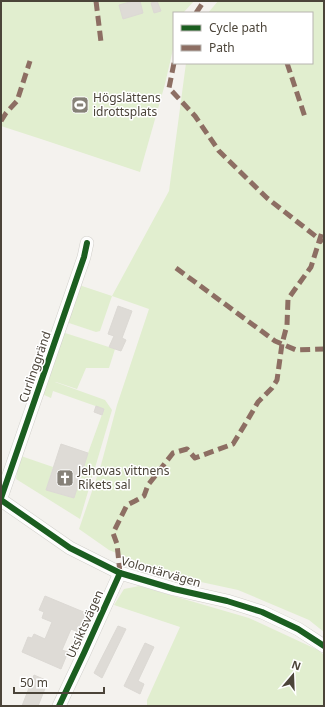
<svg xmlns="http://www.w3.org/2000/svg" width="325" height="707" font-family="'Noto Sans',sans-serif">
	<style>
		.green { fill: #e1eecf }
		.building { fill: #dedbd6; stroke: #dcd9d4 }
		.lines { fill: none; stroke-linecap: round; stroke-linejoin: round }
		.street-casing { stroke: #d2d0cb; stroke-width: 14 }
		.street { stroke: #fdfdfc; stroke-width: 13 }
		.quiet { stroke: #8d6e63; stroke-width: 5; stroke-dasharray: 10 5; stroke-linecap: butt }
		.cycleway-casing { stroke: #fff; stroke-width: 8 }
		.cycleway { stroke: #1b5e20; stroke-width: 6 }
		.labels { text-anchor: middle; stroke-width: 3; stroke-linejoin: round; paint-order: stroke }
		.poi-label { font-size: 12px; fill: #4b4439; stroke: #fff; text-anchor: start }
		.street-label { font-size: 12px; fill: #4b4439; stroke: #fff }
	</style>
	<rect width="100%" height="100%" fill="#f4f2ee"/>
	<g class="green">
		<polygon points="1,1 194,1 183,13 174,13 174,45 165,84 140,172 41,139 1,126"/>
		<polygon points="218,1 324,1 324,632 309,620 238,590 173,576 109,550 79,529 101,465 117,405 149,309 112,296 100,331 96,332 66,322 79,285 112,296 169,191 186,63 312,63 312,13 208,13"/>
		<polygon points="62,332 115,349 109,368 86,368 77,389 56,382 55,382 105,400 112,410 80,519 16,479 18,465 21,456 53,467 46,490 74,498 88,453 104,409 53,391 51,398 42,394"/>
		<polygon points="139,586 249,618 318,650 324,655 324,706 147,706 147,700 180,627 114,605 124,589"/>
	</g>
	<g class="building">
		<polygon points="133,1 140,1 143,13 123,19 119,5"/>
		<polygon points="157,1 161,11 154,13 151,3"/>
		<polygon points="118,306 132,311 122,338 126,340 121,351 109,347 114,336 108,334"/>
		<polygon points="96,406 104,409 102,415 94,412"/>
		<polygon points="61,444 88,453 74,498 46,490"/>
		<polygon points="45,596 86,613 78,632 71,629 62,650 68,652 61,669 22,652 28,637 32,638 34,634 45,639 52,622 42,618 44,612 39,610"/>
		<polygon points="118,626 126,629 102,678 94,673"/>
		<polygon points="145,643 154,647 138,681 144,684 140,694 124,686"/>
		<polygon points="34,675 48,681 38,706 22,706"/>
	</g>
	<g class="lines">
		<g class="street-casing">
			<g id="street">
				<polyline points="1,498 84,257 87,243"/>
				<polyline points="1,500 70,548 120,573 174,589 227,601 262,612 298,629 324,646"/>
				<polyline points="59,706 84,653 120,573"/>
			</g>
		</g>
		<use href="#street" class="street"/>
		<g class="quiet">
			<polyline points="96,1 101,42"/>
			<polyline points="196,13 204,1"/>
			<polyline points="174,63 169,88 195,116 219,151 267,198 323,242"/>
			<polyline points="287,63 306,120"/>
			<polyline points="1,121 6,113 17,101 30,61"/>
			<polyline points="176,268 275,341 296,350 324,349"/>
			<polyline points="120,573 117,544 113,533 127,505 135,501 144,496 148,485 173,453 187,449 195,458 233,444 247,421 258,402 272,388 277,380 282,344 287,325 288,299 311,267 322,232 324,231"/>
		</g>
		<g class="cycleway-casing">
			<g id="cycleway">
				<polyline points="1,498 84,257 87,243"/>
				<polyline points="1,500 70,548 120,573 174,589 227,601 262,612 298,629 324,646"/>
				<polyline points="59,706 84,653 120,573"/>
			</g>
		</g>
		<use href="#cycleway" class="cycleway"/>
	</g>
	<defs>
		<g id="stadium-square" transform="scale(0.9)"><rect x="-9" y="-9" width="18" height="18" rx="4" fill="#868178" stroke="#fff"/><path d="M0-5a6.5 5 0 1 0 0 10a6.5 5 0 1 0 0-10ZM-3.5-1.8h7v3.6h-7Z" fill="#fff"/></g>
		<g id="church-square" transform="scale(0.9)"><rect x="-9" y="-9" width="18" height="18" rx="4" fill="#868178" stroke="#fff"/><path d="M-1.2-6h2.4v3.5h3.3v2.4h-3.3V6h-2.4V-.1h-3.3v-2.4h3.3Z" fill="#fff"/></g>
	</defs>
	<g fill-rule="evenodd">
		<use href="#stadium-square" x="80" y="105"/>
		<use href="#church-square" x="65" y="478"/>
	</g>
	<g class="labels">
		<g class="poi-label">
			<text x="93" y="102">Högslättens<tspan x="93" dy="14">idrottsplats</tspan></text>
			<text x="78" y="475">Jehovas vittnens<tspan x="78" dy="14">Rikets sal</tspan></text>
		</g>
		<g class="street-label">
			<text transform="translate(35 367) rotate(-71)" y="4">Curlinggränd</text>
			<text transform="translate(161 572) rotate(16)" y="4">Volontärvägen</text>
			<text transform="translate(85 624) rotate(-66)" y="4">Utsiktsvägen</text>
		</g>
	</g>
	<rect width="325" height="707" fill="none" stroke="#4b4439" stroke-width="4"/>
	<rect x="173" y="12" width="140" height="52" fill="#ffffff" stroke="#b7b4b0"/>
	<rect x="181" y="25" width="20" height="6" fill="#1b5e20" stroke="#b7b4b0"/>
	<text x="209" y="32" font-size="12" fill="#4b4439">Cycle path</text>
	<rect x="181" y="45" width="20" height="6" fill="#8d6e63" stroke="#b7b4b0"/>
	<text x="209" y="52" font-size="12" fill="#4b4439">Path</text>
	<g transform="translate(293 675) rotate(19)" stroke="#ffffff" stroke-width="3" paint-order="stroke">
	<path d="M0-3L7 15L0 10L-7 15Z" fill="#4b4439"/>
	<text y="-6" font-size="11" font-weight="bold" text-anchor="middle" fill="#4b4439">N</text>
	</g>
	<path d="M14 687v6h90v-6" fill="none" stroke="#4b4439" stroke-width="2"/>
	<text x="20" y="687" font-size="12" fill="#4b4439" stroke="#ffffff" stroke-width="3" paint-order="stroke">50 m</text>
</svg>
